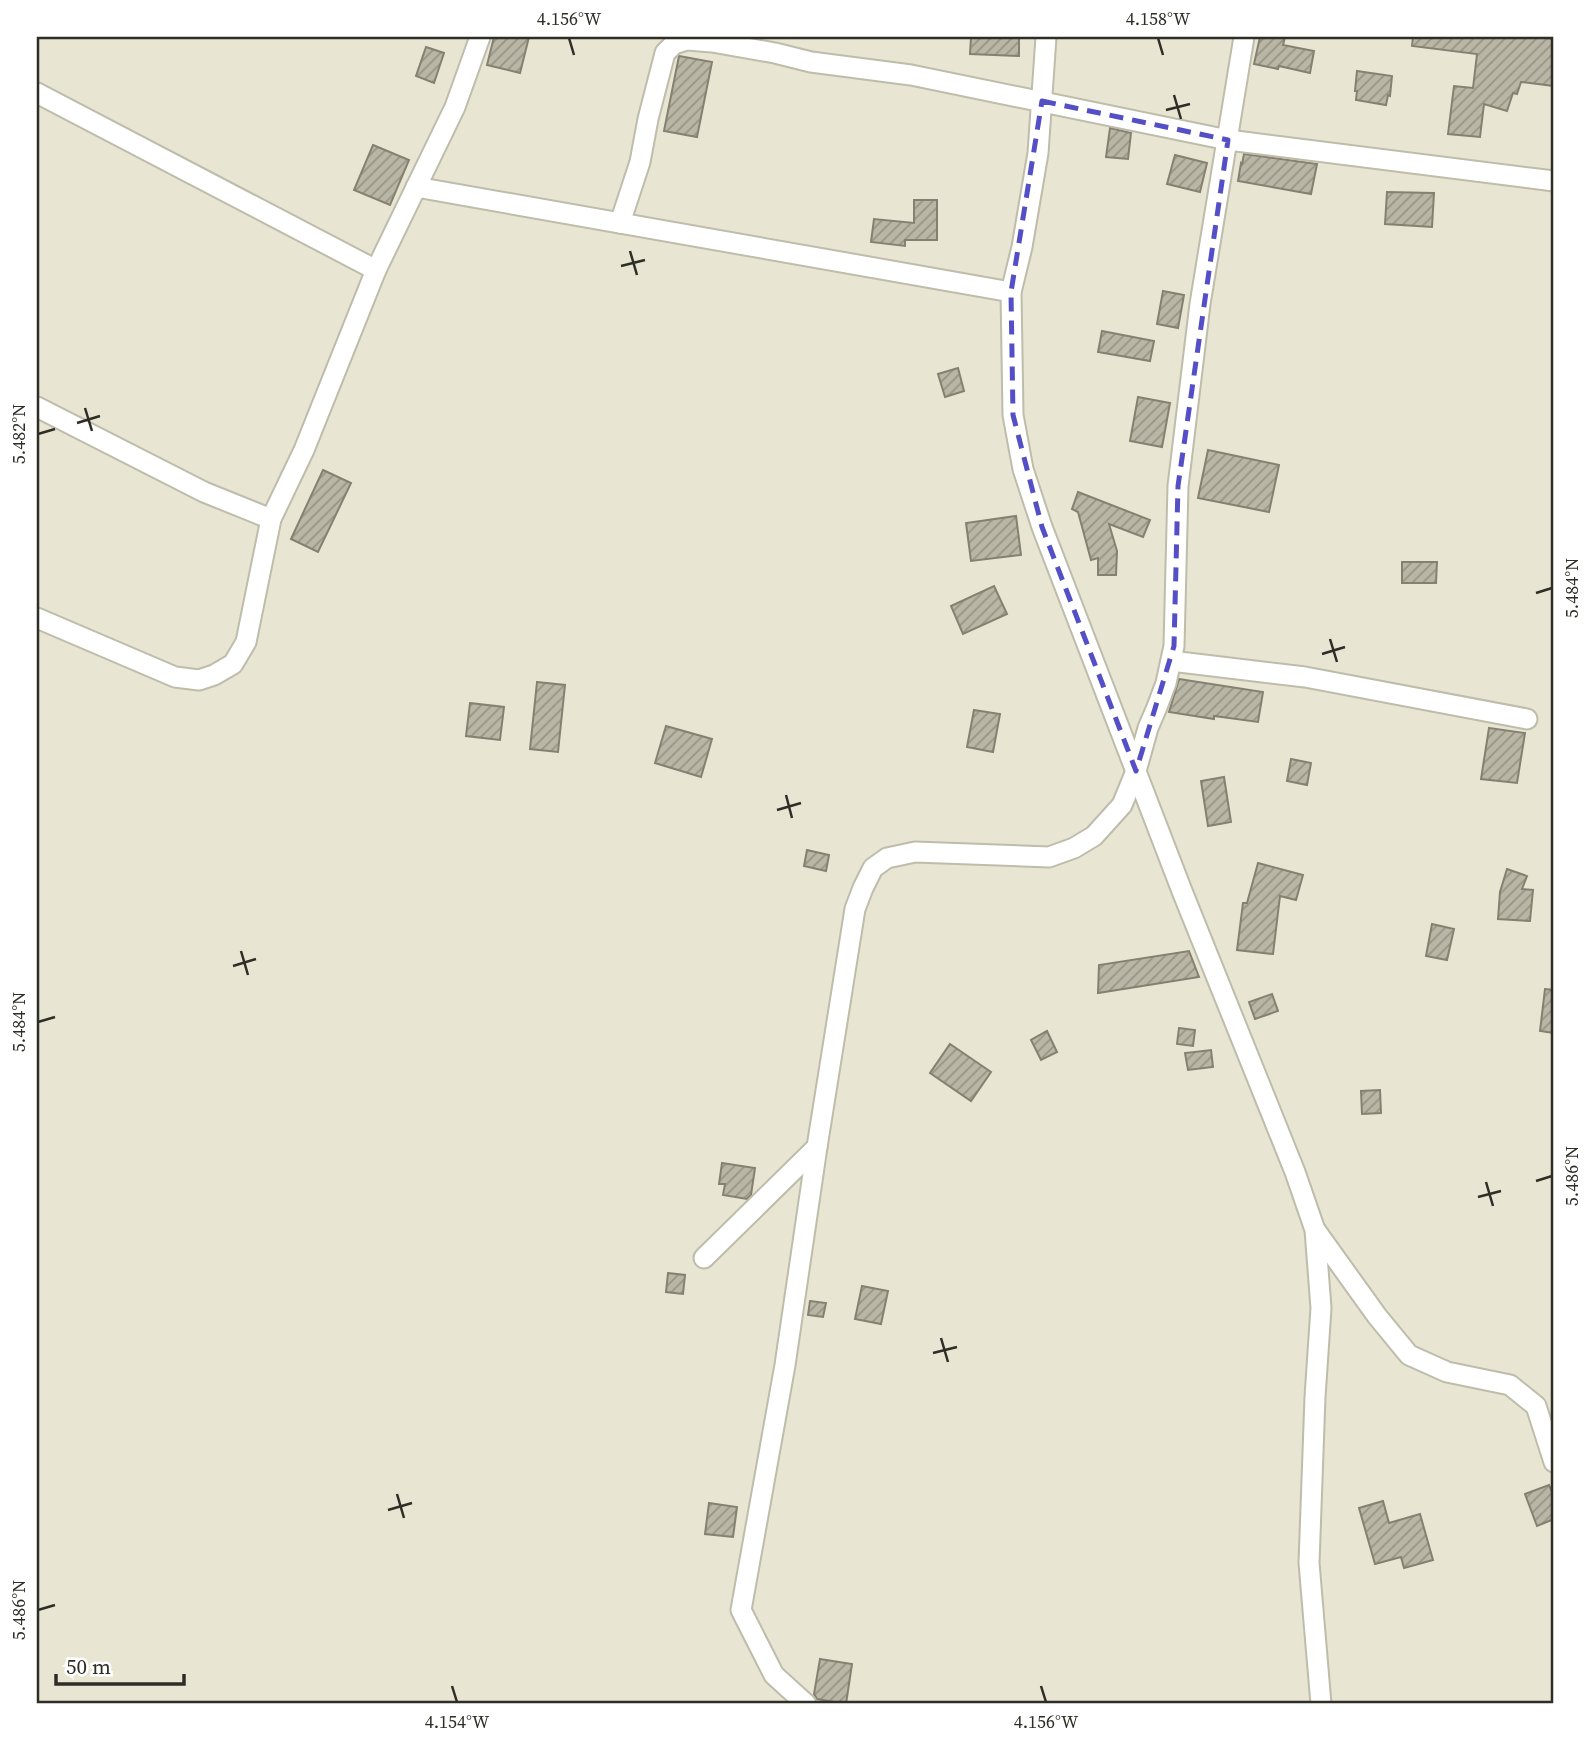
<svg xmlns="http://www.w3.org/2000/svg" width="1591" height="1741" font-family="'Source Serif 4',serif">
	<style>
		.building { fill: url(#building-hatch); stroke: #848171; stroke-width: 2 }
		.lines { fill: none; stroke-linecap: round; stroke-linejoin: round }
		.minor-casing { stroke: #bebcaa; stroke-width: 23 }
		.minor { stroke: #fff; stroke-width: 19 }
		.marked { fill: none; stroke: #544fc6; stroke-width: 5; stroke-dasharray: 14 9; stroke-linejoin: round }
		.ticks { fill: none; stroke: #2e2d26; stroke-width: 2.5 }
		.neatline { fill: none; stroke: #2e2d26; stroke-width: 2.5 }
		.ticks-label { font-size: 18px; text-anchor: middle; fill: #2e2d26 }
	</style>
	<defs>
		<pattern id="building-hatch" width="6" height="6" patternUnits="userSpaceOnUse" patternTransform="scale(1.75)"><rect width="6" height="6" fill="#b9b6a5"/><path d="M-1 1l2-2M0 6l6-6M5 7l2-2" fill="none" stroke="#979486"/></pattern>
	</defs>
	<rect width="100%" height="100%" fill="#e8e5d3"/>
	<g class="building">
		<polygon points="494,37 529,37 520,73 487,65"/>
		<polygon points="971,37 1019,37 1019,56 970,54"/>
		<polygon points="1260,37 1285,37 1283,45 1314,51 1310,73 1279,66 1278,69 1254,64"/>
		<polygon points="1413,37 1535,37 1554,39 1554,86 1521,82 1517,94 1513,93 1507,111 1484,104 1480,137 1448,134 1454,86 1473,88 1477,54 1412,46"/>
		<polygon points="426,47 444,53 434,83 416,76"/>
		<polygon points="679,56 712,62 697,137 664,131"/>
		<polygon points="1357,71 1392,76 1390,96 1388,95 1386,105 1356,100 1357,91 1355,91"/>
		<polygon points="1110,128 1131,133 1128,159 1106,157"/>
		<polygon points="373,145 409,160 390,205 354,190"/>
		<polygon points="1244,154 1317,164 1311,194 1238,181 1241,163 1242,164"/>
		<polygon points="1175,155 1207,163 1200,192 1167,184"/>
		<polygon points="1387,192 1434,193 1432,227 1385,224"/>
		<polygon points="914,200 937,200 937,240 905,240 905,246 871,242 874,219 914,223"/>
		<polygon points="1163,291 1184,295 1178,328 1157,324"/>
		<polygon points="1102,331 1154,341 1150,361 1098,352"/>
		<polygon points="958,368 964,391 945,397 938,374"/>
		<polygon points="1138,397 1170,403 1162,447 1130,441"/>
		<polygon points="1208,450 1279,465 1269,512 1198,498"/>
		<polygon points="323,470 351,483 318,552 291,539"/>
		<polygon points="1078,492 1150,520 1143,537 1109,524 1117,551 1116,575 1098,575 1098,558 1091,560 1078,512 1072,509"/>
		<polygon points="1016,516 1021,555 971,561 966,523"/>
		<polygon points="1402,562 1437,562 1436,583 1402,583"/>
		<polygon points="994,586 1007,614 963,634 951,606"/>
		<polygon points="1179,679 1263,692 1258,722 1214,716 1214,719 1169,712"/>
		<polygon points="537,682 565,685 558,752 530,749"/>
		<polygon points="470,703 504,707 500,740 466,736"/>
		<polygon points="974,710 1000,714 993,752 967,747"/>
		<polygon points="666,726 712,739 701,777 655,763"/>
		<polygon points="1489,728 1525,733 1517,783 1481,779"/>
		<polygon points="1291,759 1311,763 1307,785 1287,781"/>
		<polygon points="1224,777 1231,822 1208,826 1201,781"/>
		<polygon points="807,850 829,855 826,871 804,866"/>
		<polygon points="1258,863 1303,875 1296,900 1280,896 1273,954 1237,950 1243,903 1247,903"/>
		<polygon points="1507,869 1527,876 1522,889 1533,890 1530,921 1498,919 1500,892"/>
		<polygon points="1432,924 1454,929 1447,960 1426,956"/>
		<polygon points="1189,951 1199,977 1098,993 1099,965"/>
		<polygon points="1545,989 1554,990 1554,1033 1540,1031"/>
		<polygon points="1272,994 1278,1011 1255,1019 1249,1002"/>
		<polygon points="1179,1028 1195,1030 1193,1046 1177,1044"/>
		<polygon points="1047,1031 1057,1052 1041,1060 1031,1040"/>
		<polygon points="950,1044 991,1072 971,1101 930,1073"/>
		<polygon points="1211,1050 1213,1067 1188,1070 1185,1053"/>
		<polygon points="1380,1090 1381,1113 1362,1114 1361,1091"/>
		<polygon points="722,1163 755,1168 751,1195 747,1199 723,1195 725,1184 719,1184"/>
		<polygon points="668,1273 685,1275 683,1294 666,1292"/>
		<polygon points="862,1286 888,1291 881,1324 855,1319"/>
		<polygon points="810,1301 826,1303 823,1317 808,1315"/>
		<polygon points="1549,1485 1554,1497 1554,1519 1537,1526 1525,1494"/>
		<polygon points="1383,1501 1389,1523 1420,1514 1433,1560 1404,1568 1401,1557 1375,1564 1359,1508"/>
		<polygon points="709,1503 737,1507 733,1537 705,1534"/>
		<polygon points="820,1659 852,1664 846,1704 817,1699 814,1694"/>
	</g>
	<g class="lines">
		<g class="minor-casing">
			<g id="minor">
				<polyline points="1046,37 1038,153 1022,247 1011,292 1013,415 1023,469 1042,527 1182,891 1295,1172 1315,1230 1321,1308 1315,1397 1309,1563 1321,1704"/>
				<polyline points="37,93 376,270"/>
				<polyline points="416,187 1011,292"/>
				<polyline points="620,223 640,162 648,119 665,53 674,44 687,40 712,42 775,53 811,62 911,75 1228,140 1554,181"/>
				<polyline points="37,407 204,492 271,519"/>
				<polyline points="37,618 175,677 199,680 214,675 233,664 246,642 271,519 304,450 376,270 455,107 480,37"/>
				<polyline points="1171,661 1305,677 1527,719"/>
				<polyline points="1316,1231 1377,1316 1409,1355 1447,1372 1510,1385 1536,1406 1554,1462"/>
				<polyline points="704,1258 817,1147"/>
				<polyline points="806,1704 774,1675 741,1610 785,1365 817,1147 855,909 863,888 873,868 887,858 915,852 1049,857 1074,848 1094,836 1122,805 1136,771 1148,728 1157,707 1166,683 1174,646 1178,486 1200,304 1244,37"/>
			</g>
		</g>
		<use href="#minor" class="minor"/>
	</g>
	<path class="marked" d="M 1042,101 L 1228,140 L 1178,486 L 1174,646 L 1136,771 L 1042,527 L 1013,415 L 1011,292 Z"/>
	<path class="ticks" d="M 569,38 L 574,55M 1158,38 L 1163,55M 1174,95 L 1181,119M 1166,110 L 1190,104M 630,251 L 637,275M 621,266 L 645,260M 85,408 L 92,431M 77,423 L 100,416M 38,434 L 55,429M 1536,593 L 1552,588M 1330,639 L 1337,662M 1322,654 L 1345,647M 786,795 L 792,818M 777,810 L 801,803M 241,951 L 248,975M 233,966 L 256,959M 38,1022 L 55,1017M 1536,1181 L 1552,1176M 1486,1182 L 1493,1206M 1478,1197 L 1501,1191M 941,1338 L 948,1362M 933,1353 L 957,1347M 397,1494 L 404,1518M 388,1510 L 412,1503M 38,1610 L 55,1605M 452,1686 L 457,1702M 1041,1686 L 1046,1702"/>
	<rect width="1591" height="1741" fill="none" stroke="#ffffff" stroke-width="77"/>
	<path d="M56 1674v10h128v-10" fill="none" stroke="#2e2d26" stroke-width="3.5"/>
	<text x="66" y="1674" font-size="21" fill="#2e2d26" stroke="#ffffff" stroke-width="5" paint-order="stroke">50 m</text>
	<rect x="38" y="38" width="1514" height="1664" class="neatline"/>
	<g class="ticks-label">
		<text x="569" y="25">4.156°W</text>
		<text x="1158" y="25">4.158°W</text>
		<text transform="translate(19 434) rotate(-90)" y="6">5.482°N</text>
		<text transform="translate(1572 588) rotate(-90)" y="6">5.484°N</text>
		<text transform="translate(19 1022) rotate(-90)" y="6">5.484°N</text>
		<text transform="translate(1572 1176) rotate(-90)" y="6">5.486°N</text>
		<text transform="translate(19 1610) rotate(-90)" y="6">5.486°N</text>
		<text x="457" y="1728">4.154°W</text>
		<text x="1046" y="1728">4.156°W</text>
	</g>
</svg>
